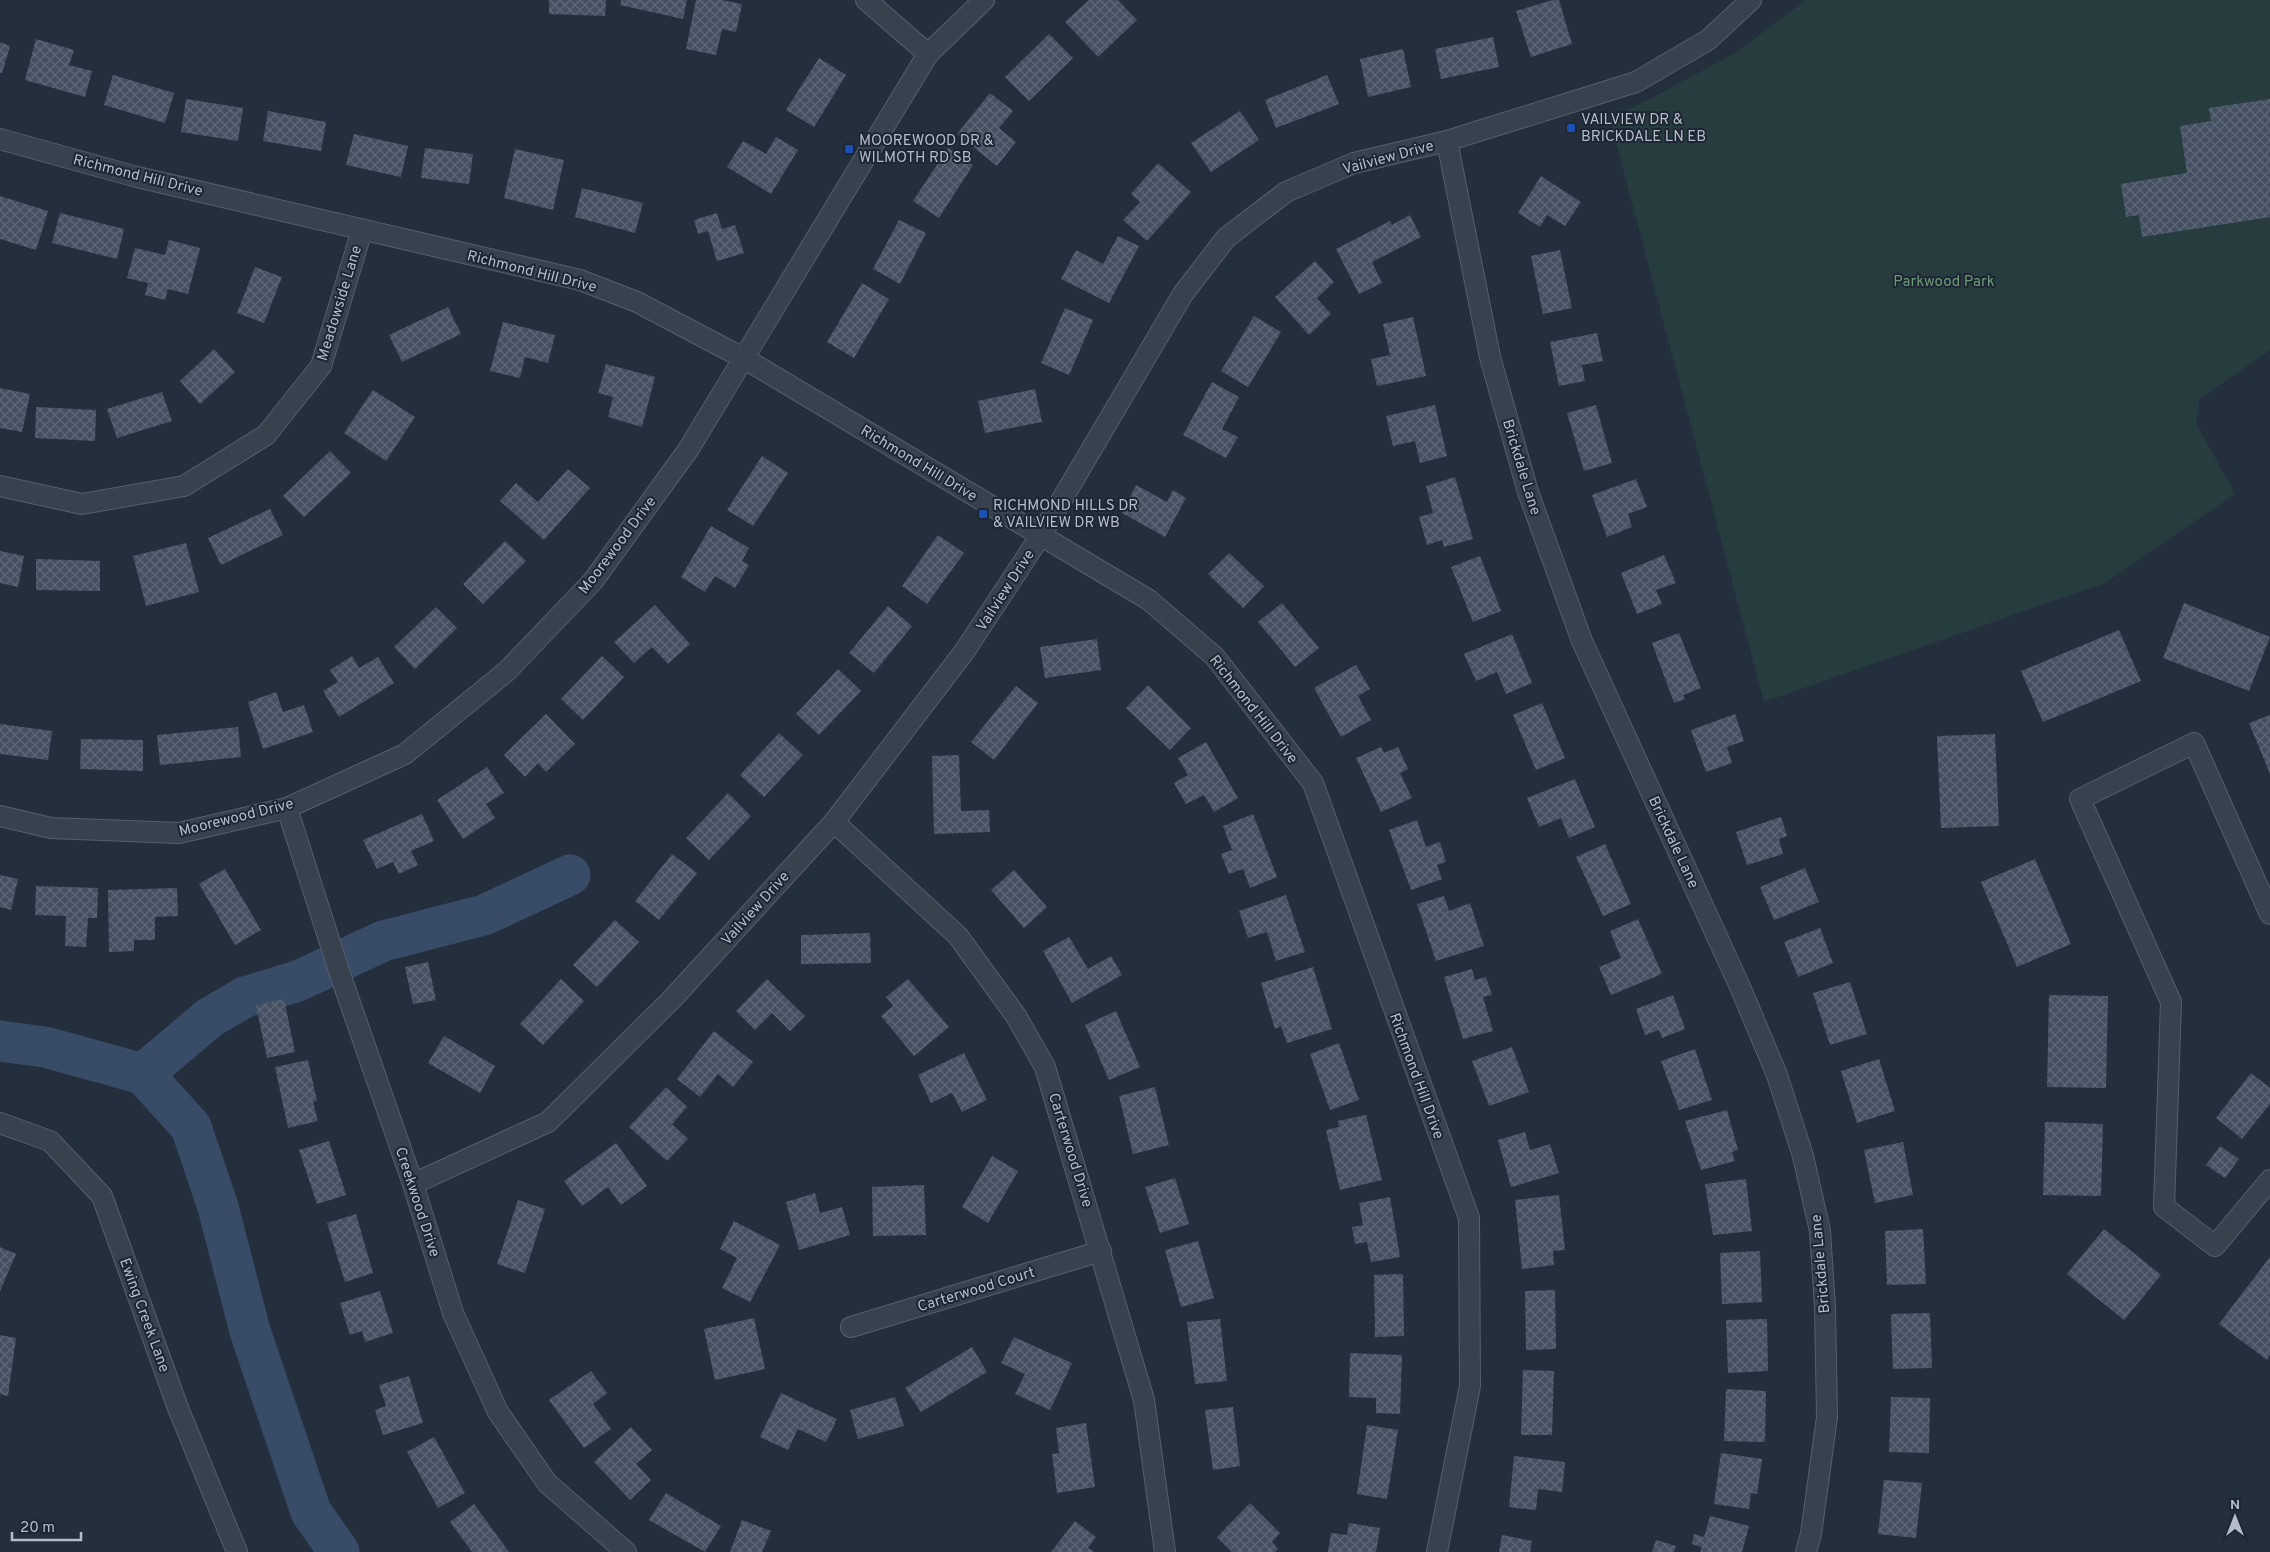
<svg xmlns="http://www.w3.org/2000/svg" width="2270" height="1552" font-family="Overpass,sans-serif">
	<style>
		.park { fill: #263c3f }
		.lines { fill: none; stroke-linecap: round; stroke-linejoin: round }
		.river { stroke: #394c67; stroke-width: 41 }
		.building { fill: url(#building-cross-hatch) }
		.minor-casing { stroke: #565f6c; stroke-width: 22 }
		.minor { stroke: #38414e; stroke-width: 20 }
		.transit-dot { fill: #1a4fb4; stroke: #1d2633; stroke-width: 2 }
		.labels { text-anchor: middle; stroke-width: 4; stroke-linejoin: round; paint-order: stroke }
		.poi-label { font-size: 15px; fill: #b4bcc9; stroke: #1d2633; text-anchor: start }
		.street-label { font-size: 15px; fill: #b4bcc9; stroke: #1d2633 }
		.park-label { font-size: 15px; fill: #6b9a76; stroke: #1d2633 }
	</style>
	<defs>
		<pattern id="building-cross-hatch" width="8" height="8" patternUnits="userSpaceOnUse" patternTransform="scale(1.25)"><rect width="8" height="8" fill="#455162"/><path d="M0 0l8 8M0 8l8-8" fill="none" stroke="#5d6877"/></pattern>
	</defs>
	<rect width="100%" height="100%" fill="#242f3e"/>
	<polygon class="park" points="1806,0 2270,0 2270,350 2200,399 2196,423 2235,494 2105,583 1764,702 1610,120 1737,52"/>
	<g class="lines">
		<g class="river">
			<polyline points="0,1041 45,1047 143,1074 191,1127 218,1207 250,1331 311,1512 339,1552"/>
			<polyline points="143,1074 209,1018 245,997 298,981 383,941 484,915 570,875"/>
		</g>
	</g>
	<g class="building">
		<polygon points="549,0 606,0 605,16 549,14"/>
		<polygon points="621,0 687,0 683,19 620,5"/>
		<polygon points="696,0 721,0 742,4 736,32 722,29 716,55 686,49"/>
		<polygon points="1089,0 1118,0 1137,20 1098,57 1065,22"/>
		<polygon points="1553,0 1559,0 1572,44 1531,57 1516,11"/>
		<polygon points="1049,34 1073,58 1029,101 1005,77"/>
		<polygon points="1493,37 1499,67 1441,79 1435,49"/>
		<polygon points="36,39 74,50 69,65 92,71 85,97 25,80"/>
		<polygon points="0,42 10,46 2,73 0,73"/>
		<polygon points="1403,49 1411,87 1368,97 1360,59"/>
		<polygon points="819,58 846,75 814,127 786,110"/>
		<polygon points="113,75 174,93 165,123 104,105"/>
		<polygon points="1327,75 1339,104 1276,128 1265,100"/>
		<polygon points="990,93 1013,111 999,128 1016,142 997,166 957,134"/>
		<polygon points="186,99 243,108 238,141 181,132"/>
		<polygon points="2270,99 2270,217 2142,237 2139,215 2126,217 2121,184 2187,173 2180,126 2211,121 2209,108"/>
		<polygon points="268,111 326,122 321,151 263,141"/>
		<polygon points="1240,111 1259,140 1211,172 1191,143"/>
		<polygon points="354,134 408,146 401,177 346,165"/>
		<polygon points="776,137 798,150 771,194 727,167 743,141 766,154"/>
		<polygon points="425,148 473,154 469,184 421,178"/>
		<polygon points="948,148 973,165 939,218 913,201"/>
		<polygon points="515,149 564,160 553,210 504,198"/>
		<polygon points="1158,163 1191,192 1147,241 1123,220 1140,202 1131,194"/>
		<polygon points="1541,176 1581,202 1565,226 1547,215 1540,227 1518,213"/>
		<polygon points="582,188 643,203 635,233 575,217"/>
		<polygon points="0,196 48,211 36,250 0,239"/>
		<polygon points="60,213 124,229 117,259 52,243"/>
		<polygon points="717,213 722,229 735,225 744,253 717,261 708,231 698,234 694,220"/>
		<polygon points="1410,215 1421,237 1372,262 1382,283 1359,294 1336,249 1390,221 1392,225"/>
		<polygon points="899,220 926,233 900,284 873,269"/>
		<polygon points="1118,236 1139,246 1109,303 1061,279 1076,250 1103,264"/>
		<polygon points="169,240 200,248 188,294 168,289 165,300 145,295 148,283 127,278 135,248 165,255"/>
		<polygon points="1560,250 1572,308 1543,314 1531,256"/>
		<polygon points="1315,261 1334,282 1317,298 1331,314 1309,335 1275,297"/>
		<polygon points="255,267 282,277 264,323 237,313"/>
		<polygon points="862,283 889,299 854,358 827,342"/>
		<polygon points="448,307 461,334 402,362 389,335"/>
		<polygon points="1065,308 1093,320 1069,375 1041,363"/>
		<polygon points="1254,316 1281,332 1248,387 1221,371"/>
		<polygon points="1413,317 1426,376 1377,386 1371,359 1390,355 1383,324"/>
		<polygon points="503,322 555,335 548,363 525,357 520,378 490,371"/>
		<polygon points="1597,333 1603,361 1582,365 1585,381 1559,386 1550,342"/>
		<polygon points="214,349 235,372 200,404 180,381"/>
		<polygon points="606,364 655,377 642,427 608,417 613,397 598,393"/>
		<polygon points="1212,382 1239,397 1222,429 1238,437 1226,458 1183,435"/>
		<polygon points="0,388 30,394 22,432 0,428"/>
		<polygon points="1035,389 1042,422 985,433 978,401"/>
		<polygon points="373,390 415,417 386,461 344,433"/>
		<polygon points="162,392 172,421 117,438 107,409"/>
		<polygon points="1435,405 1447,456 1420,463 1415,441 1393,446 1386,416"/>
		<polygon points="1596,405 1612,463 1584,471 1567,413"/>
		<polygon points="36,407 96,410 95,441 35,438"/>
		<polygon points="330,451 351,473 304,517 283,496"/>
		<polygon points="762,456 788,473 753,526 727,510"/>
		<polygon points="568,469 590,488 544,540 500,501 516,483 538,502"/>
		<polygon points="1455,477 1473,539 1444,547 1442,540 1427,545 1419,517 1433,513 1426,486"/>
		<polygon points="1636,479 1647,507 1628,514 1632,527 1607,537 1592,495"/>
		<polygon points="1136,485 1167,502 1173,490 1186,498 1165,537 1122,513"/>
		<polygon points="270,509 283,535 221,565 208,538"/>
		<polygon points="711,526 749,548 742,561 749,565 735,588 715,576 705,592 681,577"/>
		<polygon points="938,535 964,553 927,604 902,586"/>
		<polygon points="505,541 526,561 483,604 463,584"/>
		<polygon points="186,543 199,592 146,606 133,556"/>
		<polygon points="0,551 24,556 18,587 0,583"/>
		<polygon points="1229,553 1264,586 1243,608 1208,574"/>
		<polygon points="1664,555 1676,583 1656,590 1662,604 1637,614 1621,573"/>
		<polygon points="1480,556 1501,611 1473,622 1451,567"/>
		<polygon points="36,559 100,561 100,591 36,590"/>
		<polygon points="1282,603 1319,648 1295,667 1258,622"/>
		<polygon points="2184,603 2270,637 2249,691 2163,658"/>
		<polygon points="655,605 690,644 668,664 652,647 634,663 614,642"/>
		<polygon points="888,606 912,626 874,673 849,653"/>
		<polygon points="436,607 457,628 415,669 394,647"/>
		<polygon points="2119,630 2141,681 2043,722 2021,671"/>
		<polygon points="1679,633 1701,688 1683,695 1685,699 1674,703 1652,643"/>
		<polygon points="1512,634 1532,683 1506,694 1497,672 1476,681 1464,654"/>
		<polygon points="1097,639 1101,670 1045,678 1040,647"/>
		<polygon points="352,656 359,668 378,657 394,683 339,717 323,691 338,682 330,670"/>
		<polygon points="602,656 624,677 583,720 561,699"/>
		<polygon points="1356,665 1370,689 1358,696 1371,720 1341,737 1314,688"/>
		<polygon points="838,669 861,691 819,735 796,714"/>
		<polygon points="1148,685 1191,728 1170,750 1126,708"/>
		<polygon points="1016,686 1038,703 994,760 971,742"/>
		<polygon points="276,692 283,712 304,705 313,732 263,749 248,702"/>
		<polygon points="1542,703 1565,758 1536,770 1513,715"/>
		<polygon points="546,714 575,744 546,772 538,763 525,777 504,755"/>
		<polygon points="1735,714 1744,741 1727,747 1732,763 1706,772 1691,730"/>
		<polygon points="2270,715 2270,774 2249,723"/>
		<polygon points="0,724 52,731 48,760 0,754"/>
		<polygon points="238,727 241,757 160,765 157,735"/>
		<polygon points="779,733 803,755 764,797 740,775"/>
		<polygon points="1995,734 1999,826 1941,828 1937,736"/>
		<polygon points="81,739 143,740 143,771 80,769"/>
		<polygon points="1206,742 1238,798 1214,812 1204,795 1186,804 1174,783 1188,775 1178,758"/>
		<polygon points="1381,747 1384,753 1398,747 1408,769 1400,773 1412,798 1381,812 1356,758"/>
		<polygon points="959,755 961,811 989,810 990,832 934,834 932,756"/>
		<polygon points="487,767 504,793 486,804 495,818 463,839 437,800"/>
		<polygon points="1575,779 1595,827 1569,838 1561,818 1539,827 1527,798"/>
		<polygon points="728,793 751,816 709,860 686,838"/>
		<polygon points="422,814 434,841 411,851 418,865 399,874 393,862 377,869 363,840"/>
		<polygon points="1253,814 1277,877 1250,888 1243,869 1229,874 1221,854 1232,850 1223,826"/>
		<polygon points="1781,817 1787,836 1779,839 1783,854 1747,865 1736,832"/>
		<polygon points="1417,820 1426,847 1440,842 1446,862 1437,865 1442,879 1411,890 1389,830"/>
		<polygon points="1605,844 1631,904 1603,916 1576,857"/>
		<polygon points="672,854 697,873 659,920 635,901"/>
		<polygon points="2035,859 2071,944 2017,967 1981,882"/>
		<polygon points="1805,868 1819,902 1774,920 1760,887"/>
		<polygon points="225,869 261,930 235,945 199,884"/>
		<polygon points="1014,870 1047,907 1024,928 991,890"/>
		<polygon points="0,875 18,879 11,910 0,907"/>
		<polygon points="36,886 98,888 97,918 88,918 86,947 65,946 66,916 35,915"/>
		<polygon points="177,888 178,916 155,917 155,940 134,940 134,951 109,952 108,890"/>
		<polygon points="1286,895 1305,952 1276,961 1267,932 1248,938 1239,911"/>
		<polygon points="1444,896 1449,911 1470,903 1484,946 1436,961 1417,904"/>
		<polygon points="1638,919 1662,974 1611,995 1599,967 1621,958 1610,931"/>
		<polygon points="615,920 639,942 597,987 573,965"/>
		<polygon points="1820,928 1833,963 1798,977 1784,942"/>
		<polygon points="870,933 871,963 801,964 801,935"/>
		<polygon points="1069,937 1088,969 1111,956 1122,975 1072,1003 1043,951"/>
		<polygon points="428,962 436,1000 413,1004 405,967"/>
		<polygon points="1313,967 1332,1029 1287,1043 1281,1026 1275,1029 1261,983"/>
		<polygon points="1472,969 1475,980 1486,977 1492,995 1483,997 1493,1031 1463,1039 1444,977"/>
		<polygon points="561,979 584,1001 543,1045 520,1024"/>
		<polygon points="767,979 805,1016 790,1031 772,1013 755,1030 736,1011"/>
		<polygon points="908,979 949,1027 914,1056 881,1016 893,1006 886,997"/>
		<polygon points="1850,982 1867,1034 1830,1045 1813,993"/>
		<polygon points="1673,995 1685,1029 1662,1038 1659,1030 1645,1035 1636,1009"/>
		<polygon points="2049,995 2108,996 2106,1088 2047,1087"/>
		<polygon points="284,999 295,1052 267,1058 256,1005"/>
		<polygon points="1116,1011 1140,1067 1109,1080 1085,1025"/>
		<polygon points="714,1031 753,1062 733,1087 718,1074 700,1097 677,1079"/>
		<polygon points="444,1036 495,1066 480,1093 428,1063"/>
		<polygon points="1339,1043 1359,1100 1330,1110 1310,1054"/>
		<polygon points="1512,1047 1529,1092 1489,1106 1472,1061"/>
		<polygon points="1695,1049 1712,1100 1679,1110 1661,1061"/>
		<polygon points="964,1053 987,1100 962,1112 952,1093 931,1103 918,1075"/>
		<polygon points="1879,1059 1895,1111 1857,1123 1841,1071"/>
		<polygon points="308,1060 317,1101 313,1102 318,1121 288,1128 275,1067"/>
		<polygon points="2251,1073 2270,1088 2270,1104 2242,1139 2216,1118"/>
		<polygon points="666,1087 687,1107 672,1124 688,1139 667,1161 629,1127"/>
		<polygon points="1155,1087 1169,1145 1133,1154 1119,1096"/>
		<polygon points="1727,1110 1738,1150 1732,1152 1735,1161 1701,1170 1685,1121"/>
		<polygon points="1366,1115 1382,1180 1340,1190 1326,1130 1339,1127 1338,1121"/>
		<polygon points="2045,1122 2103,1124 2101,1196 2043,1195"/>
		<polygon points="1525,1132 1530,1150 1550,1144 1559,1173 1511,1187 1498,1140"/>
		<polygon points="329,1141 346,1195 317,1204 299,1150"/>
		<polygon points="1903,1142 1913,1195 1875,1203 1864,1150"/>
		<polygon points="616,1143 647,1186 621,1205 608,1187 582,1206 564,1181"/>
		<polygon points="2220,1146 2239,1159 2225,1178 2206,1165"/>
		<polygon points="992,1156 1018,1171 988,1223 962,1207"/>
		<polygon points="1175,1178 1189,1224 1160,1233 1145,1187"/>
		<polygon points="1746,1179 1752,1231 1713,1235 1705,1184"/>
		<polygon points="924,1185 926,1235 873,1236 872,1187"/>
		<polygon points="815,1193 820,1213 842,1207 850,1235 799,1250 786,1202"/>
		<polygon points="1559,1195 1565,1250 1553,1251 1554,1265 1522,1269 1515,1200"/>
		<polygon points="1390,1197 1400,1257 1371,1262 1367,1242 1355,1244 1352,1227 1363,1225 1359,1203"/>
		<polygon points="518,1200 545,1209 525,1273 497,1264"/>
		<polygon points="356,1214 373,1273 345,1282 327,1223"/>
		<polygon points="734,1221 780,1245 750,1302 722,1288 737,1258 720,1249"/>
		<polygon points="1923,1229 1926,1284 1887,1285 1885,1231"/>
		<polygon points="2104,1229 2161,1275 2124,1320 2067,1274"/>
		<polygon points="1198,1241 1214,1298 1181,1307 1165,1250"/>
		<polygon points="0,1247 16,1254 0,1291"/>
		<polygon points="1760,1251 1762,1302 1722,1304 1720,1253"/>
		<polygon points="2270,1257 2270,1355 2267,1360 2219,1324"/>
		<polygon points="1403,1274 1404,1336 1375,1337 1374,1275"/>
		<polygon points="1555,1290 1556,1349 1526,1350 1525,1291"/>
		<polygon points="380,1291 393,1333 365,1342 362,1331 350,1335 340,1303"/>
		<polygon points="1930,1313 1932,1368 1893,1369 1891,1314"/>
		<polygon points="754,1318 765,1369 715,1380 704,1329"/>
		<polygon points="1220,1319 1227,1381 1195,1384 1187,1322"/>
		<polygon points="1767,1319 1768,1371 1728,1373 1726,1320"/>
		<polygon points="0,1335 16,1338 8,1396 0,1394"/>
		<polygon points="1014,1337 1072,1363 1050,1410 1015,1394 1025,1374 1001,1363"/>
		<polygon points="972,1347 987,1372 921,1412 905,1388"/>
		<polygon points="1350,1353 1402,1355 1400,1414 1376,1413 1376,1398 1349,1397"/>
		<polygon points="1523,1370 1554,1371 1552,1435 1521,1435"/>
		<polygon points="591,1371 607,1393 593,1404 611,1429 584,1448 549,1400"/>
		<polygon points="409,1376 423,1423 383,1435 375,1410 386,1406 379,1385"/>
		<polygon points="1726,1389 1766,1391 1765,1442 1724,1441"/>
		<polygon points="781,1393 837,1419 826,1442 798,1429 788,1450 760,1437"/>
		<polygon points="895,1397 904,1426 858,1439 850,1410"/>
		<polygon points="1891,1397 1930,1398 1929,1453 1889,1452"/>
		<polygon points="1233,1407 1240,1466 1213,1470 1205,1410"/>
		<polygon points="1086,1423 1095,1487 1057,1493 1052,1454 1059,1453 1056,1428"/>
		<polygon points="1367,1425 1398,1430 1387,1499 1357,1494"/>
		<polygon points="631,1427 652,1450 636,1464 651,1480 630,1500 594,1462"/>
		<polygon points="434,1437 465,1493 438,1508 407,1452"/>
		<polygon points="1721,1453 1762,1459 1757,1494 1751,1493 1749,1509 1714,1504"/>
		<polygon points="1514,1456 1565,1462 1562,1492 1538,1489 1536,1510 1509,1507"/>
		<polygon points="1884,1480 1922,1483 1916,1538 1878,1534"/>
		<polygon points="666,1493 721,1526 705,1552 649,1520"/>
		<polygon points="1250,1503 1280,1533 1272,1542 1278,1549 1275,1552 1232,1552 1217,1537"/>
		<polygon points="474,1504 509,1552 472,1552 450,1522"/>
		<polygon points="1710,1516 1749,1526 1742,1552 1700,1552 1702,1547 1692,1544 1694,1534 1704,1537"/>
		<polygon points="742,1520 771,1531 762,1552 730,1552"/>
		<polygon points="1075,1521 1096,1537 1088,1548 1094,1552 1051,1552"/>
		<polygon points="1349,1523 1380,1528 1376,1552 1328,1552 1331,1533 1347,1535"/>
		<polygon points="1502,1535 1532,1541 1530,1552 1499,1552"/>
		<polygon points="1656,1540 1676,1546 1674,1552 1652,1552"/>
	</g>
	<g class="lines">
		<g class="minor-casing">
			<g id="minor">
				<polyline points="866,0 928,54"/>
				<polyline points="0,139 137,177 580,280 637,302 745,359 1149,600 1215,657 1313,783 1469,1218 1470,1386 1437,1552"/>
				<polyline points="1447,141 1490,357 1528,492 1582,641 1741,989 1777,1075 1803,1156 1820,1231 1825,1307 1827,1417 1811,1534 1806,1552"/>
				<polyline points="0,486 82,504 184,486 266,435 321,366 362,230"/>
				<polyline points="287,808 340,974 413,1184 453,1313 498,1412 547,1483 626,1552"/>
				<polyline points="0,816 51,828 179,833 287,808 405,754 507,671 593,581 688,450 928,54 984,0"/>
				<polyline points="834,822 958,936 1016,1016 1045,1067 1144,1400 1165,1552"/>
				<polyline points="2270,914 2194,743 2080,799 2171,1002 2164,1207 2215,1246 2270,1180"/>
				<polyline points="0,1123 50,1141 102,1196 178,1408 237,1552"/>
				<polyline points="413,1184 548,1122 673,998 834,822 964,652 1041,535 1183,294 1226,238 1286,192 1354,163 1447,141 1636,82 1708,40 1751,0"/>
				<polyline points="851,1327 1101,1251"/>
			</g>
		</g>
		<use href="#minor" class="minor"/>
	</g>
	<g class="transit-dot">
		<rect x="1566" y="123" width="10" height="10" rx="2.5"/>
		<rect x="844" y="144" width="10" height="10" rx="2.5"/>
		<rect x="978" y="509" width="10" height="10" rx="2.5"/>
	</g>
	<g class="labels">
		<g class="poi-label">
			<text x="1581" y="124">VAILVIEW DR &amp;<tspan x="1581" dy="17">BRICKDALE LN EB</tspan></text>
			<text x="859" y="145">MOOREWOOD DR &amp;<tspan x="859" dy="17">WILMOTH RD SB</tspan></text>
			<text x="993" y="510">RICHMOND HILLS DR<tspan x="993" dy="17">&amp; VAILVIEW DR WB</tspan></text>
		</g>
		<g class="street-label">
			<text transform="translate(1388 157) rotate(-15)" y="5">Vailview Drive</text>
			<text transform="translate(138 175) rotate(14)" y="5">Richmond Hill Drive</text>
			<text transform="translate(532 271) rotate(14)" y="5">Richmond Hill Drive</text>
			<text transform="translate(339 303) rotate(-73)" y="5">Meadowside Lane</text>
			<text transform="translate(919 463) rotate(31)" y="5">Richmond Hill Drive</text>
			<text transform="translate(1522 467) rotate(73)" y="5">Brickdale Lane</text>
			<text transform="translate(617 545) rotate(-53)" y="5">Moorewood Drive</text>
			<text transform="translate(1005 590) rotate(-57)" y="5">Vailview Drive</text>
			<text transform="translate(1254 709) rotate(52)" y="5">Richmond Hill Drive</text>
			<text transform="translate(236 817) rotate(-14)" y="5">Moorewood Drive</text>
			<text transform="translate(1674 842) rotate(65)" y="5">Brickdale Lane</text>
			<text transform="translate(755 908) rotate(-48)" y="5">Vailview Drive</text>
			<text transform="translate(1417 1076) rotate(70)" y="5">Richmond Hill Drive</text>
			<text transform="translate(1071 1150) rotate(73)" y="5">Carterwood Drive</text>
			<text transform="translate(418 1202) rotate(72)" y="5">Creekwood Drive</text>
			<text transform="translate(1820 1264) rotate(-95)" y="5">Brickdale Lane</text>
			<text transform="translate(976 1289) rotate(-17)" y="5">Carterwood Court</text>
			<text transform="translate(145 1315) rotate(70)" y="5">Ewing Creek Lane</text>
		</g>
		<g class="park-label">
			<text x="1944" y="286">Parkwood Park</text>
		</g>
	</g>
	<g transform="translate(2235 1517)" stroke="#1d2633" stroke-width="4" paint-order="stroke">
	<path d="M0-4L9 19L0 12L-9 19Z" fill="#b4bcc9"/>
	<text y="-8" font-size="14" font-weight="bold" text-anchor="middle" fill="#b4bcc9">N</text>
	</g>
	<path d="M12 1532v8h69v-8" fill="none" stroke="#b4bcc9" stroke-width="2.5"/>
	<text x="20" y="1532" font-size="15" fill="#b4bcc9" stroke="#1d2633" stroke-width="4" paint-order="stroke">20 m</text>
</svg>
